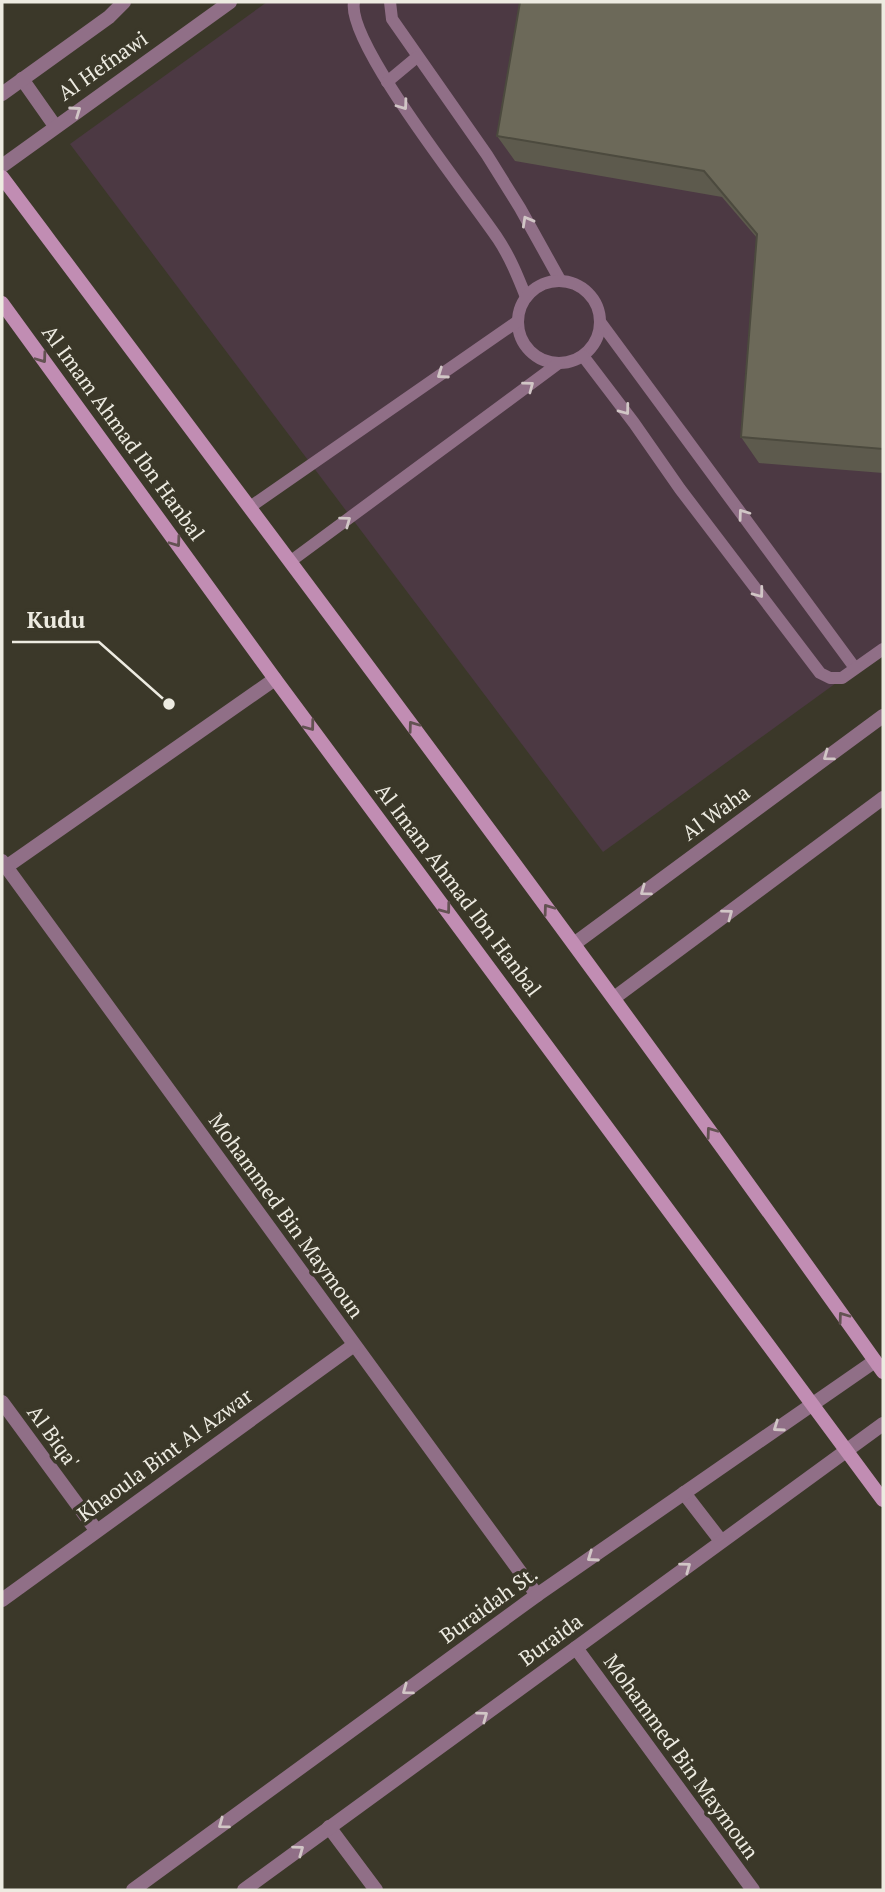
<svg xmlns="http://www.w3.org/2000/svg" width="885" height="1892" font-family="'PT Serif',serif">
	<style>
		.commercial { fill: #4c3943 }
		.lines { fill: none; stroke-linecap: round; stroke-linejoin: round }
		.service { stroke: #906f87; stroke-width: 12 }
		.minor { stroke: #906f87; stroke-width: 14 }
		.tertiary { stroke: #906f87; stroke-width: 14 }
		.secondary { stroke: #c18db3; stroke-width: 14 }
		.wall { fill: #5d5a4d }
		.building { fill: #6c6959; stroke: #4c4a3e; stroke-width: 2 }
		.oneway { stroke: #d1c6c6 }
		.oneway2 { stroke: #635252 }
		.labels { text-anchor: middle; stroke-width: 7; stroke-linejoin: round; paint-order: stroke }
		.street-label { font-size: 21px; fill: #edebe1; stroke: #3b3829 }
		.leader { fill: none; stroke: #edebe1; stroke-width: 2.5 }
		.callout-dot { fill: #edebe1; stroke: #3b3829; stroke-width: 2.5 }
		.callout-label { font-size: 23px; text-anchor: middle; font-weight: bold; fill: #edebe1; stroke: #3b3829; stroke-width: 7; stroke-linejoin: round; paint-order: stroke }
	</style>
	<rect width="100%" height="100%" fill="#3b3829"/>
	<polygon class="commercial" points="267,2 883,2 883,649 603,852 70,144"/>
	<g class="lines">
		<g class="service">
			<path d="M 354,2 C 346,43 470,197 498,239 C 510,257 518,277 526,297"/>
			<polyline points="390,2 392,19 487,155 520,208 560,280"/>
			<polyline points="387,82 417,57"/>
			<circle cx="559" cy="322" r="41"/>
			<polyline points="601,323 855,668"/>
			<polyline points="583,356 634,423 680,489 820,673 830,678 842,678 883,649"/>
			<polyline points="250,507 518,321"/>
			<polyline points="291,561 559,363"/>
		</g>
		<g class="minor">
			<polyline points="2,861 537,1595"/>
			<polyline points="6,867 275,679"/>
			<polyline points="2,1402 96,1530"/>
			<polyline points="2,1600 354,1345"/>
			<polyline points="576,1648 753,1890"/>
			<polyline points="329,1827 376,1890"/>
		</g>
		<g class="tertiary">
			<polyline points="22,79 55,126"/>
			<polyline points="2,94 109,17 124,2"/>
			<polyline points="2,166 230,2"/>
			<polyline points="574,944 883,716"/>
			<polyline points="614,998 883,798"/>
			<polyline points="684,1493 721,1541"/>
			<polyline points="133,1890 537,1595 875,1361"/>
			<polyline points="244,1890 883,1424"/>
		</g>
		<g class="secondary">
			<path d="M 2,177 C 299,573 597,969 883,1372"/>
			<polyline points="2,303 275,679 883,1500"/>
		</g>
	</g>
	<polygon class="wall" points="883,2 883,473 759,463 741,437 757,238 722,197 515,161 497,136"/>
	<polygon class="building" points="520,2 883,2 883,449 741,437 757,234 704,171 497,136"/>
	<defs><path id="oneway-chevron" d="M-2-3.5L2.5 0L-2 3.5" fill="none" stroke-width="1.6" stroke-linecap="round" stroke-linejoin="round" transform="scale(1.75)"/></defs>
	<g class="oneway">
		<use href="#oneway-chevron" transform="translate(403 105) rotate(54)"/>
		<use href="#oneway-chevron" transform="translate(76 111) rotate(-35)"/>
		<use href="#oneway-chevron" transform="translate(527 221) rotate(-119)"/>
		<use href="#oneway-chevron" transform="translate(442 374) rotate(145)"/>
		<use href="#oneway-chevron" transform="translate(529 386) rotate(-37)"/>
		<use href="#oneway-chevron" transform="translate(625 410) rotate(53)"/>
		<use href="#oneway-chevron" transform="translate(743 514) rotate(-126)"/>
		<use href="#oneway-chevron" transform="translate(346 521) rotate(-36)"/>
		<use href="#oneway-chevron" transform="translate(759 593) rotate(53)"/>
		<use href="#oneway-chevron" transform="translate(828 756) rotate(144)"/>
		<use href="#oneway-chevron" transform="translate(645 891) rotate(144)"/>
		<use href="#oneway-chevron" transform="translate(728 914) rotate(-37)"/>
		<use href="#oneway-chevron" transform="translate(778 1427) rotate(145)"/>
		<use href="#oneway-chevron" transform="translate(592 1557) rotate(145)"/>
		<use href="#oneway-chevron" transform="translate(686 1567) rotate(-36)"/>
		<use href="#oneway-chevron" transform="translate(407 1690) rotate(144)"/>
		<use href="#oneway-chevron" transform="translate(483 1716) rotate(-36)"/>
		<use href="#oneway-chevron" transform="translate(223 1824) rotate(144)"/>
		<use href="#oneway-chevron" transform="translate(299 1850) rotate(-36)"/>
	</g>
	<g class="oneway2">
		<use href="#oneway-chevron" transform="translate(42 358) rotate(54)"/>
		<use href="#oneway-chevron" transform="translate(176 542) rotate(54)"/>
		<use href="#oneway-chevron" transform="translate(310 726) rotate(53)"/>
		<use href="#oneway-chevron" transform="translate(413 726) rotate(-126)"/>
		<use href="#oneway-chevron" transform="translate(446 909) rotate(53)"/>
		<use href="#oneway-chevron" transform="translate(548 909) rotate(-126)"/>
		<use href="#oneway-chevron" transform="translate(711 1132) rotate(-126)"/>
		<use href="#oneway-chevron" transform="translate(843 1317) rotate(-126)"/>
	</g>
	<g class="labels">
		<g class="street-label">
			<text transform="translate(103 66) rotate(-35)" y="7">Al Hefnawi</text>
			<text transform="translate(123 433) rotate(54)" y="7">Al Imam Ahmad Ibn Hanbal</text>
			<text transform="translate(716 813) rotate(-36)" y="7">Al Waha</text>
			<text transform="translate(458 890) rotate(53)" y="7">Al Imam Ahmad Ibn Hanbal</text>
			<text transform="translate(286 1216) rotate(54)" y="7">Mohammed Bin Maymoun</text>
			<text transform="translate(53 1437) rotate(54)" y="7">Al Biqa'</text>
			<text transform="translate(165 1455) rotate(-36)" y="7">Khaoula Bint Al Azwar</text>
			<text transform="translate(489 1605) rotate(-36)" y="7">Buraidah St.</text>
			<text transform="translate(551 1640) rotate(-36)" y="7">Buraida</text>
			<text transform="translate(681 1757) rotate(54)" y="7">Mohammed Bin Maymoun</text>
		</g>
	</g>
	<path class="leader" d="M169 704L99 642H12"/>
	<circle class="callout-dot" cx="169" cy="704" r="7"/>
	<g class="callout-label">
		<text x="56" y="628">Kudu</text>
	</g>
	<rect width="885" height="1892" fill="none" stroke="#edebe1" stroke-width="7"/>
</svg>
